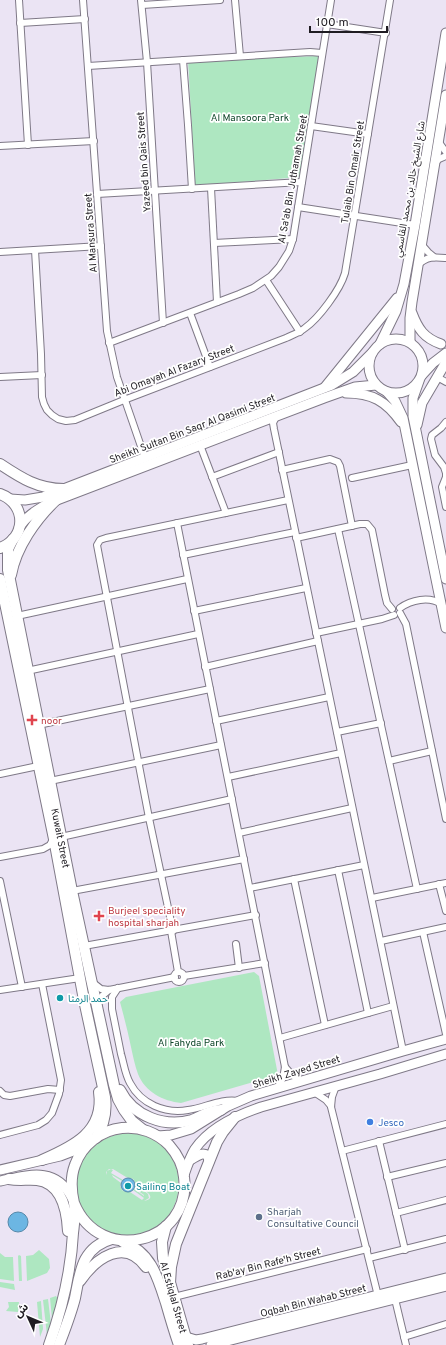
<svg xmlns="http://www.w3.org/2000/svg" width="446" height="1345" font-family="Overpass,'Noto Sans Arabic',sans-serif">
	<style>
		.green { fill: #aee7c1; fill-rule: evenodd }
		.water { fill: #6cb6e3; stroke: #5588a9 }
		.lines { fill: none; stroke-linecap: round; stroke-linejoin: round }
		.street-casing { stroke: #7f7987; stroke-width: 8 }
		.secondary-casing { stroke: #7f7987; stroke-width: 11 }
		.primary-casing { stroke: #7f7987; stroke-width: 12 }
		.street { stroke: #fff; stroke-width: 6 }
		.secondary { stroke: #fff; stroke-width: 9 }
		.primary { stroke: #fff; stroke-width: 10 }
		.health-dot { fill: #e0444e; stroke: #fff; stroke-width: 1.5 }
		.culture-dot { fill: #0f9aa8; stroke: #fff; stroke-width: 1.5 }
		.shop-dot { fill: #3f7fe0; stroke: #fff; stroke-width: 1.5 }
		.service-dot { fill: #5c6f8a; stroke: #fff; stroke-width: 1.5 }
		.labels { text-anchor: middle; stroke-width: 3.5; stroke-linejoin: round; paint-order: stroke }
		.park-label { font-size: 10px; fill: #0d4528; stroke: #fff }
		.street-label { font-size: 10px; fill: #1f1c22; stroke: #fff }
		.health-label { font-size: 10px; fill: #be3a42; stroke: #fff; text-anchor: start }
		.culture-label { font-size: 10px; fill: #0d838f; stroke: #fff; text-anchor: start }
		.shop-label { font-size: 10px; fill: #366cbe; stroke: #fff; text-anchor: start }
		.service-label { font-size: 10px; fill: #4e5e75; stroke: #fff; text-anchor: start }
	</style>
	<rect width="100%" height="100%" fill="#ebe4f4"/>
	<g class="green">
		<polygon points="319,56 300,177 195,186 188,60"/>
		<path d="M 254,972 L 259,976 L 278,1075 L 181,1103 C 163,1101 145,1092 138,1074 C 135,1066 133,1056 131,1047 C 128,1032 124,1017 120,1002 L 126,997 Z"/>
		<path d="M 131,1133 C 199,1141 192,1237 125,1235 C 114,1235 105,1231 97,1225 C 55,1194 81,1133 131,1133 ZM 109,1169 L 113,1169 L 126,1177 L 133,1179 C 134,1180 135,1183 136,1184 C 139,1187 161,1198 144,1201 L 149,1198 L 148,1194 L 135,1184 L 134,1188 L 144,1195 L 144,1196 L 134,1189 L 133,1190 L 144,1198 L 142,1200 L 130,1192 L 123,1191 L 120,1186 L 121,1183 L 113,1177 L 112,1175 L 122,1181 L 123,1180 L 111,1173 L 113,1170 L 111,1169 L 107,1171 L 106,1175 L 106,1172 Z"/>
		<polygon points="39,1250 49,1259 50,1268 47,1273 27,1281 26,1256 33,1255"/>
		<polygon points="0,1253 5,1257 13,1257 14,1281 0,1279"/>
		<polygon points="19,1255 21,1256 22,1281 19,1281 18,1256"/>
		<polygon points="0,1282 14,1284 15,1290 0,1287"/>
		<polygon points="56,1296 58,1299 52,1319 50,1298"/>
		<polygon points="48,1299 51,1324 47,1335 43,1300"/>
		<polygon points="41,1301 43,1329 40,1337 37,1302"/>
		<polygon points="8,1302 19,1302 18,1312 6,1311 9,1307"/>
	</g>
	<g class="water">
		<circle cx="128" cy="1185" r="7"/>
		<circle cx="18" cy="1222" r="10"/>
	</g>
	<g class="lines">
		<g class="street-casing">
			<g id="street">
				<polyline points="19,0 28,145"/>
				<polyline points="83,0 107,331 117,377 145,458"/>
				<polyline points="141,0 147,62 163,323"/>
				<polyline points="235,0 240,56"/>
				<polyline points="142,5 220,0"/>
				<polyline points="20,23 85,19"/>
				<polyline points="327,24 386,33"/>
				<polyline points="183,60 188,125 192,189"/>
				<polyline points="88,66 310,52 322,53"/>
				<polyline points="311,126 368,134"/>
				<polyline points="438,141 446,152"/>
				<polyline points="0,146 94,141"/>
				<polyline points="434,164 439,159 446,156"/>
				<polyline points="211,188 217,302"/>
				<polyline points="97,194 302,182"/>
				<polyline points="298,207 415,225"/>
				<polyline points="214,243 293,239"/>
				<polyline points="421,244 428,252 434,257"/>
				<path d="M 35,250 L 41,354 L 42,397 L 44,404 L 47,410 L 52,415 L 58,419 L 66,421 L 75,420 L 124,400 L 286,338 C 292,335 299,333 305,328 C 319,318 340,290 345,273 L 390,0"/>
				<polyline points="0,252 101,246"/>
				<path d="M 418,265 C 427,256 435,257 446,258"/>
				<polyline points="266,280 300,332"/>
				<polyline points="190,313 210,367"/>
				<polyline points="109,343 239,294 253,288 271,276 279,267 289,251 293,239 331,0"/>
				<polyline points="0,377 42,375"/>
				<polyline points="437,377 446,382"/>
				<polyline points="276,417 273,423 274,429 403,1051"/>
				<polyline points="446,422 441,428 432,435 431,439 435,455 444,467 446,473 446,477 442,487 446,507"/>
				<polyline points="200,445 226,513"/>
				<polyline points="282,470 330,459 338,462 340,466 352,526"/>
				<polyline points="212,477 279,452"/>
				<polyline points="352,478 412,465"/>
				<polyline points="177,523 285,1067 283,1078 277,1088"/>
				<polyline points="338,529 417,889"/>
				<polyline points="296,538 360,524 367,524 372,530 385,595 387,603 392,609"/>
				<polyline points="183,555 295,532"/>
				<path d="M 400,608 C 411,600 429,596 441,604"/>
				<polyline points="194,611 306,588"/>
				<polyline points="400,613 406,624 446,819"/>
				<polyline points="17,616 187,579"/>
				<polyline points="316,633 382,619 394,615"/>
				<polyline points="205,667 318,641"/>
				<polyline points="27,671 198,634"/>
				<polyline points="216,721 329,697"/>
				<polyline points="38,725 210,689"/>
				<polyline points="337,732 381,723"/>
				<polyline points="389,761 432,751"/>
				<polyline points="0,774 38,766"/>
				<polyline points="228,777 341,753"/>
				<polyline points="50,781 221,745"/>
				<polyline points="239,833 352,808"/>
				<polyline points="61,837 232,799"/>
				<polyline points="0,857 43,849 50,845 53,839"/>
				<polyline points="338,870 368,1013"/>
				<polyline points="294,879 325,1025"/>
				<polyline points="0,881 22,987"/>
				<polyline points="439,884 446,911"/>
				<polyline points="250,888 364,865"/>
				<polyline points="72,891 244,859"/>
				<polyline points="372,898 446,883"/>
				<polyline points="171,931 178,972"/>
				<polyline points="173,931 149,818 97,545 100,540 106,538 288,500"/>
				<polyline points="423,932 446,1034"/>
				<polyline points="381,941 446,927"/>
				<polyline points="236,944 239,968"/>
				<polyline points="84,946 256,915"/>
				<circle cx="179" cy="977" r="5"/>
				<polyline points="184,976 265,963"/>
				<polyline points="92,982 101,989 109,990 175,977"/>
				<path d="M 118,988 L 112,997 L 112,1009 C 115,1024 118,1039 121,1054 C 124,1064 125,1074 130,1083 C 141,1104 165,1114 188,1110 C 205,1108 220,1098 239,1101"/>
				<polyline points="0,990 80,978"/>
				<polyline points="97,1006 102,996 109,990"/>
				<polyline points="280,1038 393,1006"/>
				<polyline points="285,1067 292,1075 301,1081"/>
				<polyline points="336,1086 332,1097 331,1107 378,1296"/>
				<polyline points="0,1091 4,1095 10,1096 48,1089 60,1090"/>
				<polyline points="314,1092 326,1100 331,1106"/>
				<polyline points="0,1135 38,1125 46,1120 52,1113 59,1094 61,1080 42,984"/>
				<polyline points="379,1141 405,1250"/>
				<polyline points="342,1151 446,1124"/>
				<polyline points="387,1177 446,1163"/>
				<polyline points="396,1213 446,1200"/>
				<polyline points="369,1258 446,1239"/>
				<polyline points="174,1297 367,1249"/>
				<polyline points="395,1299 406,1345"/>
				<polyline points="404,1337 446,1324"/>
			</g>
		</g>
		<g class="secondary-casing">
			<g id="secondary">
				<path d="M 412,313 C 418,329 424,338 441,344"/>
				<circle cx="396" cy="366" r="27"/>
				<polyline points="410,342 410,318 412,302 446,95"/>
				<polyline points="380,344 396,311 404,284 415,225 446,33"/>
				<polyline points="422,375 433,363 446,353"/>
				<polyline points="419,381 413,398 413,416 446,579"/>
				<polyline points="325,387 397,298"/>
				<polyline points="387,392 395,401 403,418 446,628"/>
				<path d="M 346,393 C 372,393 386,401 401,422"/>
				<polyline points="417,425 422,403 446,362"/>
				<polyline points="10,499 25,500 43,497 332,385 353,372 372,353"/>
				<path d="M 19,528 C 26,516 37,510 49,503 L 324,398 L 355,387 L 376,385"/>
				<polyline points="158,1136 171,1135 191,1129 228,1106 251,1096 403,1051 446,1039"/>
				<path d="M 190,1160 C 196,1157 202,1151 208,1156 L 209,1162"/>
				<polyline points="0,1170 60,1156 86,1146"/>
				<path d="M 184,1175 C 187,1166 190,1157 195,1149 C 210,1127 237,1115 261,1107 L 380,1074 L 446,1054"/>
				<path d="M 0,1181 C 29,1175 56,1166 72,1198"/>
				<polyline points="186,1337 196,1340 202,1339 446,1278"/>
				<polyline points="211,1345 446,1286"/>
			</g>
		</g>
		<g class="primary-casing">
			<g id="primary">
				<path d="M 0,464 C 21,478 38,489 64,489"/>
				<path d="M 0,494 C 27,504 27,538 0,548"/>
				<polyline points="13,539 8,549 8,570 72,891 114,1085 118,1099 124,1110 132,1121 142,1129"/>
				<path d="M 11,575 C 16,547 36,519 56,500"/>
				<path d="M 0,579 L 54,839 L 84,1000 L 105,1097 C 107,1112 104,1125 96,1138"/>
				<path d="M 120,1090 C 133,1116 164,1128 192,1120 C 202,1116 210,1110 221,1110"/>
				<path d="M 42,1160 C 72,1147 105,1132 99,1092"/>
				<path d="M 9,1179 C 19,1181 28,1179 37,1180 C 62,1183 67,1211 68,1231"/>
				<polyline points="166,1226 162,1242 163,1258 188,1345"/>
				<path d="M 123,1242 C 151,1252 158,1278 166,1303 C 170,1317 174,1331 179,1345"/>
				<path d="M 80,1281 C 96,1258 125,1237 146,1267"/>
				<polyline points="170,1283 171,1267 176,1244 217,1142 223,1132 235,1117"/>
				<path d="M 49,1345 C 62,1309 71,1272 73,1233 C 74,1224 76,1213 74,1203 C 71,1190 70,1178 75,1165 C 82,1145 101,1130 122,1128 C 140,1126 157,1133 169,1145 C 177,1154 183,1165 184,1177 C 192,1243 100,1267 74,1203"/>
				<path d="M 59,1345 C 65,1329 71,1314 75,1298 C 80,1272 82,1247 112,1239"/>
			</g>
		</g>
		<use href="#street" class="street"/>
		<use href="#secondary" class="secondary"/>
		<use href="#primary" class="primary"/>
	</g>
	<g class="health-dot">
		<path d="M30 714h4v4h4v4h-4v4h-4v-4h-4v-4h4z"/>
		<path d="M97 910h4v4h4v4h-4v4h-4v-4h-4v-4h4z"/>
	</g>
	<g class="culture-dot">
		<circle cx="60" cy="998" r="4"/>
		<circle cx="128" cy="1186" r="4"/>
	</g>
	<circle class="shop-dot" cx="370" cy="1122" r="4"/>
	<circle class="service-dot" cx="259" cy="1217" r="4"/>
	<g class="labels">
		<g class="park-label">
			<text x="250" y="121">Al Mansoora Park</text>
			<text x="191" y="1046">Al Fahyda Park</text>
		</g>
		<g class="street-label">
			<text transform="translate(143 162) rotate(-94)" y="4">Yazeed bin Qais Street</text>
			<text transform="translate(352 172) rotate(-81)" y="4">Tulaib Bin Omair Street</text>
			<text transform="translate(292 179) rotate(-80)" y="4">Al Sa'ab Bin Juthamah Street</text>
			<text transform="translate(409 189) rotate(-80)" y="4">شارع الشيخ خالد بن محمد القاسمي</text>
			<text transform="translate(90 233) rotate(-94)" y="4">Al Mansura Street</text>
			<text transform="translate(174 370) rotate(-21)" y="4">Abi Omayah Al Fazary Street</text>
			<text transform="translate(192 428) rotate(-21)" y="4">Sheikh Sultan Bin Saqr Al Qasimi Street</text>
			<text transform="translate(61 838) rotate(79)" y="4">Kuwait Street</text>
			<text transform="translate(296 1071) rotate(-17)" y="4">Sheikh Zayed Street</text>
			<text transform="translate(268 1263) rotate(-14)" y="4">Rab'ay Bin Rafe'h Street</text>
			<text transform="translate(174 1297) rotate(74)" y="4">Al Estiqlal Street</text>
			<text transform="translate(313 1300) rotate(-14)" y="4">Oqbah Bin Wahab Street</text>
		</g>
		<g class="health-label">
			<text x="41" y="724">noor</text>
			<text x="108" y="914">Burjeel speciality<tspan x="108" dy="12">hospital sharjah</tspan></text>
		</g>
		<g class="culture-label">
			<text x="68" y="1002">حمد الرمثا</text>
			<text x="136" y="1190">Sailing Boat</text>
		</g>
		<g class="shop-label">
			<text x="378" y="1126">Jesco</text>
		</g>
		<g class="service-label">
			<text x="267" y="1215">Sharjah<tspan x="267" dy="12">Consultative Council</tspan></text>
		</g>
	</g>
	<g transform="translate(28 1317) rotate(314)" stroke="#ffffff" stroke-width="3" paint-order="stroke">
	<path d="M0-3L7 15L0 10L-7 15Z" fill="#1f1c22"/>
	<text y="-6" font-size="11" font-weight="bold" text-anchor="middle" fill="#1f1c22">ش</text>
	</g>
	<path d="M310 26v6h77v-6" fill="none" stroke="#1f1c22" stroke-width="2"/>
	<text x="316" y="26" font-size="12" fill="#1f1c22" stroke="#ffffff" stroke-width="3" paint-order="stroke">100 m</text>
</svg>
